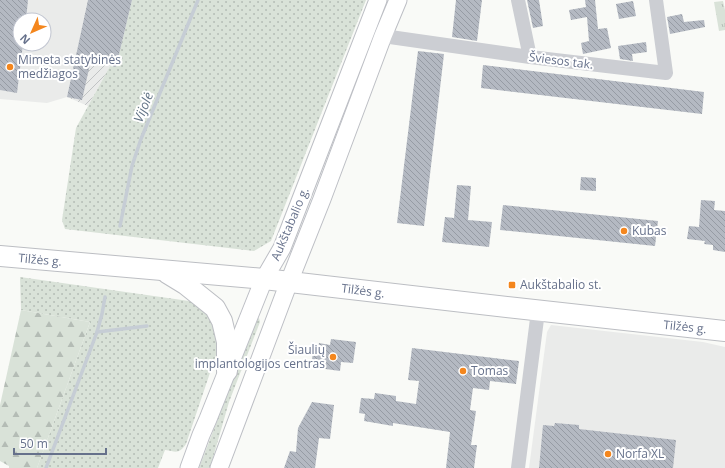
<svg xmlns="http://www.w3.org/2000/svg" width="725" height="468" font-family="'Open Sans',sans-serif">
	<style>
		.built { fill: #eaebea; fill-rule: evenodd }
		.industrial { fill: url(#industrial-furrows) }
		.grass { fill: url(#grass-dots) }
		.forest { fill: url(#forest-firs) }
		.park { fill: url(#park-tufts) }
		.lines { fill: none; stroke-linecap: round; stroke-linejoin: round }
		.stream { stroke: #c6cdd5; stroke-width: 3.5 }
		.building { fill: url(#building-back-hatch) }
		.major-casing { stroke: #bdbfc5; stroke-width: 19 }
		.highway-casing { stroke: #bcbec3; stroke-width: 22 }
		.minor { stroke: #ccced3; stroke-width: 14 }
		.major { stroke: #fff; stroke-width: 17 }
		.highway { stroke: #fff; stroke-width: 20 }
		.poi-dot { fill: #f4861d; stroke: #fff; stroke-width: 1.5 }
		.labels { text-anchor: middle; stroke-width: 4; stroke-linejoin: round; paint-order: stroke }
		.poi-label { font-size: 12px; fill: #66718b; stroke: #fff; text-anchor: start }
		.street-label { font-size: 12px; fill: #66718b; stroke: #fff }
		.water-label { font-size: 13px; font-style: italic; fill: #627386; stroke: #fff }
	</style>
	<defs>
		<pattern id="industrial-furrows" width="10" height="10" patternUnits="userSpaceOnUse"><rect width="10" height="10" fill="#eaebea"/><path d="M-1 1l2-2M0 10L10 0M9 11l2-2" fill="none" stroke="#c1c3c4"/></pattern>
		<pattern id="grass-dots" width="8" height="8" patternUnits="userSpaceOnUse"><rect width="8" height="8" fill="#d9e2d8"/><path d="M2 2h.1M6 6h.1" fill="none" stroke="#b4bcb5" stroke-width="1.8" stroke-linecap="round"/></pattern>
		<pattern id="forest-firs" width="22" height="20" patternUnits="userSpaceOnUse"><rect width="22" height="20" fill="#d9e2d8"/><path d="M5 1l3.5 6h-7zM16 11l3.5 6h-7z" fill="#b4bcb5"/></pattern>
		<pattern id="park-tufts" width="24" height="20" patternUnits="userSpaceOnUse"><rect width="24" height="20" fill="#d9e2d8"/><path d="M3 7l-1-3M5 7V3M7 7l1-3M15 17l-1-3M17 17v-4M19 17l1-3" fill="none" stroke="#b4bcb5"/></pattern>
		<pattern id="building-back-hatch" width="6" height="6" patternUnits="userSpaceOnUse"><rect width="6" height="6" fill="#b4b9c2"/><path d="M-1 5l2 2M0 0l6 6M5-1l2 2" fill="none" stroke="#969ba4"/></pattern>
	</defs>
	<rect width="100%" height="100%" fill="#f9faf7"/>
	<g class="built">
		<path d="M 0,0 L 88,0 L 67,97 L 47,103 L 0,99 ZM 20,20 L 44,20 L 44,44 L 20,44 Z"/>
		<polygon points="551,325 703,342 725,347 725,468 529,468 547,332"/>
	</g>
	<polygon class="industrial" points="88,0 132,0 116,67 110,66 88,106 67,97"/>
	<g class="grass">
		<polygon points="132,0 366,0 271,241 254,251 65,229 62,220 76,128 110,66 116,67"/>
		<path d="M 20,277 L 189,301 L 209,312 L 218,341 L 217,352 L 186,444 C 179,454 177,452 165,450 L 158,468 L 37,468 L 90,322 L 21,310 Z"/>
		<polygon points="259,318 260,322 229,402 210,468 199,468 255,322 257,319"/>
	</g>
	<polygon class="forest" points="21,310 90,322 37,468 9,468 9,466 0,461 0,405"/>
	<polygon class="park" points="723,1 725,10 725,30 719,31 714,2"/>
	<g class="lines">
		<g class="stream">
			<polyline points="120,226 132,166 141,139 198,0"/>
			<polyline points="97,332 147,326"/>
			<polyline points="46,468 97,332 102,314 105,297"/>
		</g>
	</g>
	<g class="building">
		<polygon points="0,0 28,0 26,20 20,20 20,44 23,44 17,93 0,90"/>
		<polygon points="88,0 132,0 116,67 91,60 82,100 67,97"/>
		<polygon points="456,0 482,0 477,41 452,37"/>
		<polygon points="527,0 539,0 543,26 533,28"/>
		<polygon points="585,0 595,0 598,29 607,28 611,48 583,54 581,43 589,41 587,17 571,20 569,10 586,7"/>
		<polygon points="633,1 636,16 619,19 616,4"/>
		<polygon points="682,14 684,22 704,20 705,27 670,34 667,17"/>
		<polygon points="646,42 647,52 632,54 633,61 620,59 618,46"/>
		<polygon points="418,51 444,54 424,226 397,223"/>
		<polygon points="483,65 704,92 702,114 481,88"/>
		<polygon points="581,177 596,178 596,191 580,190"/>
		<polygon points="457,185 471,186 468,220 492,222 489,247 442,242 445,217 454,218"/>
		<polygon points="701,200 715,201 714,210 725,211 725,252 713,250 713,245 704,244 705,241 687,239 689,226 699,227"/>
		<polygon points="503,205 658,221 655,246 500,230"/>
		<polygon points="331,339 356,342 353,363 341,362 340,371 311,367 313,352 317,353 319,343 330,345"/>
		<polygon points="412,348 519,361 516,384 490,381 489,390 473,388 470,410 476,411 471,445 477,445 474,468 446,468 450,432 393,423 393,426 364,421 365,414 359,413 361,398 374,399 375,393 396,396 396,401 416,404 419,381 408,380"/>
		<polygon points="312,402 334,405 330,439 319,438 315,468 284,468 290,451 296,452 298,428"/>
		<polygon points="555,423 579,425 579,429 676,440 673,468 539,468 543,425 554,426"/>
	</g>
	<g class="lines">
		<g class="major-casing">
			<g id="major">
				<polyline points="189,468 201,435 208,419 264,279 282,248 378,0"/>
				<polyline points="219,468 289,282 322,199 383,36 398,0"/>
			</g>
		</g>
		<g class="highway-casing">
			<g id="highway">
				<polyline points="0,256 264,279 516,308 725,331"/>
				<polyline points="167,273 185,284 215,308 222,321 227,342 227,371"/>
			</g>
		</g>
		<g class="minor">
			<polyline points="518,0 530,57"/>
			<polyline points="383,36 530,57 666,73 656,0"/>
			<polyline points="518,468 538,311"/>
		</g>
		<use href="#major" class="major"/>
		<use href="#highway" class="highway"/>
	</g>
	<g class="poi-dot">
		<circle cx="10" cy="67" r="4"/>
		<circle cx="624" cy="231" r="4"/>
		<rect x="508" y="281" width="8" height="8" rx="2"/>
		<circle cx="333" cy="357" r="4"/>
		<circle cx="463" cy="371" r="4"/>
		<circle cx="608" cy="454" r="4"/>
	</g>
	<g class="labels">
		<g class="poi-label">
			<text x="18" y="64">Mimeta statybinės<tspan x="18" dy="14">medžiagos</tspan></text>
			<text x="632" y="235">Kubas</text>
			<text x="520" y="289">Aukštabalio st.</text>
			<text x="325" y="354" text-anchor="end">Šiaulių<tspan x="325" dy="14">implantologijos centras</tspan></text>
			<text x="471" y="375">Tomas</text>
			<text x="616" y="458">Norfa XL</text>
		</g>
		<g class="street-label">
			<text transform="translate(561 61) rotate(7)" y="4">Šviesos tak.</text>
			<text transform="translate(290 224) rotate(-67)" y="4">Aukštabalio g.</text>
			<text transform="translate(40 260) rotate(5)" y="4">Tilžės g.</text>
			<text transform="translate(363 291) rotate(7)" y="4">Tilžės g.</text>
			<text transform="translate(685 327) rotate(6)" y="4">Tilžės g.</text>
		</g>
		<g class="water-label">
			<text transform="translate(143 107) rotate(-68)" y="5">Vijolė</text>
		</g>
	</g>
	<g transform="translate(32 32) rotate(225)"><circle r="19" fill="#ffffff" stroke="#c2c6d1"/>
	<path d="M0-3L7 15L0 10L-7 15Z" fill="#f4861d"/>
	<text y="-6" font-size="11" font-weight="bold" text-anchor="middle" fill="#66718b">N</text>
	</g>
	<path d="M14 448v6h92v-6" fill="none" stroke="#66718b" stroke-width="2"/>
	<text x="20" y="448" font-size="12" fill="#66718b" stroke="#ffffff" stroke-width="3" paint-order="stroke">50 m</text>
</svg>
